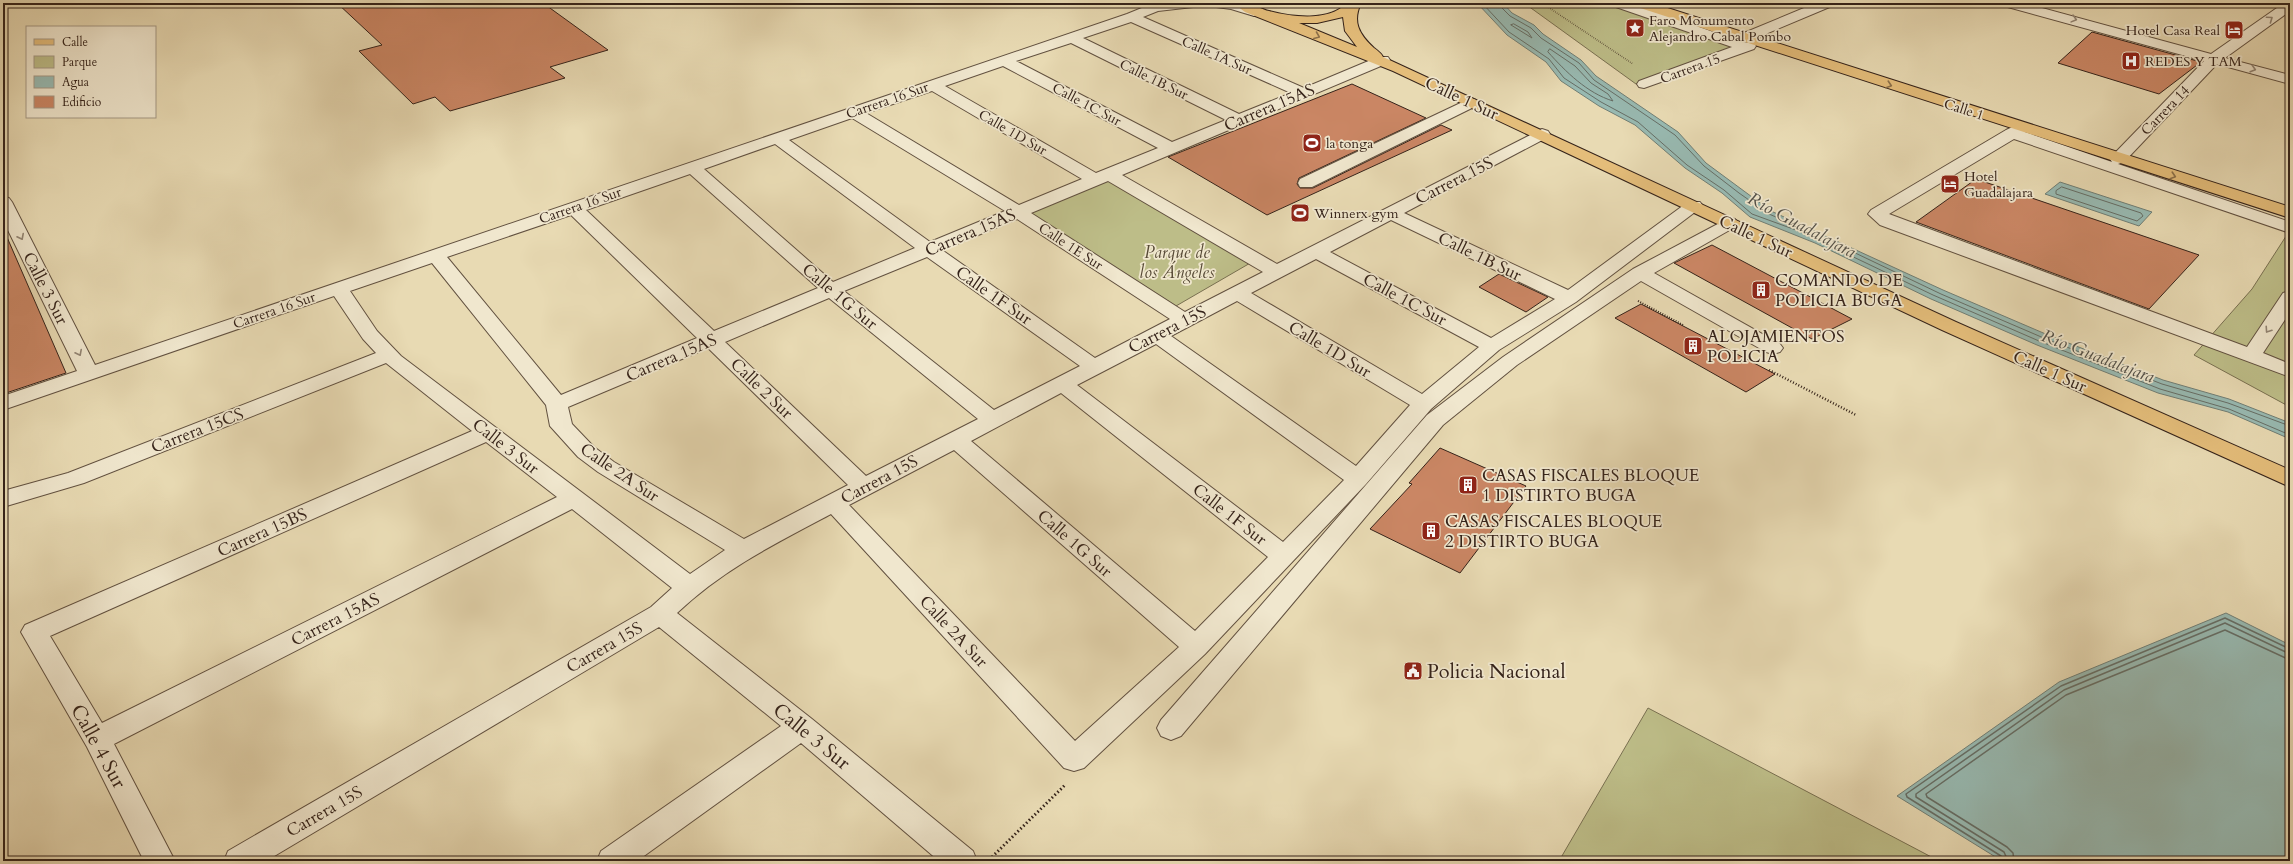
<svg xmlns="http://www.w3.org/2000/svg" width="2293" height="864" font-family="Cardo,serif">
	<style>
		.green { fill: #bdbd88; stroke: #797051 }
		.water { fill: #98bab2; stroke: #707e75 }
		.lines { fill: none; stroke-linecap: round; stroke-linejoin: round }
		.shore-far1 { stroke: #666e66; stroke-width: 1 }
		.shore { stroke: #666e66; stroke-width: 1.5 }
		.building { fill: #ca8664; stroke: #35231a }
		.minor-casing { stroke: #625140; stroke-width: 2 }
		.major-casing { stroke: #35231a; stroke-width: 2 }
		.path-far3 { stroke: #35231a; stroke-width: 1.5; stroke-dasharray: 0.5 1.5; stroke-linecap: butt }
		.path-far2 { stroke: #35231a; stroke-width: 2; stroke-dasharray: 1 1.5; stroke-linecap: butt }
		.path-far1 { stroke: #35231a; stroke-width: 2.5; stroke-dasharray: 1 2; stroke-linecap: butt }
		.path { stroke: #35231a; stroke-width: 3; stroke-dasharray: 1.5 2.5; stroke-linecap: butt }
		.minor { fill: #f0e7ce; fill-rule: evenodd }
		.major { fill: #e4bd7a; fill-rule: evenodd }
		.oneway { stroke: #928574 }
		.oneway2 { stroke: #8c704a }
		.labels { text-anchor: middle; stroke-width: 3.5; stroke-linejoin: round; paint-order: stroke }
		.far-poi-label { font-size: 14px; fill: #35231a; stroke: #f0e7ce; text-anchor: start }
		.far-street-label { font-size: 14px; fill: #35231a; stroke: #f0e7ce }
		.street-label { font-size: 17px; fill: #35231a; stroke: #f0e7ce }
		.park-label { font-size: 17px; font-style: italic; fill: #574a36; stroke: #f0e7ce }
		.poi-label { font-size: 17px; fill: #35231a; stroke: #f0e7ce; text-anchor: start }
		.water-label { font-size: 18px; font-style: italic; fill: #535048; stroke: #f0e7ce }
		.near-poi-label { font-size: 20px; fill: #35231a; stroke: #f0e7ce; text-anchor: start }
		.near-street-label { font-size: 20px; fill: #35231a; stroke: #f0e7ce }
	</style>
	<rect width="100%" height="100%" fill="#e8dab3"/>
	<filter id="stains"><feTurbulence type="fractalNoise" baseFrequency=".005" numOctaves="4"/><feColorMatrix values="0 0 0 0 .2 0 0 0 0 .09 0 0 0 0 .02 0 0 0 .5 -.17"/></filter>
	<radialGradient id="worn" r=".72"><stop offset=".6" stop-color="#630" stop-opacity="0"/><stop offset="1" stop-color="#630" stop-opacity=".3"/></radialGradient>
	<g class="green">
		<polygon points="1524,3 1645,3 1754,41 1636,84"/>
		<polygon points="1108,178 1252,262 1176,306 1027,211"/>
		<polygon points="2290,230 2290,407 2194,355 2252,289"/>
		<polygon points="1648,708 1939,861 1559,861"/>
	</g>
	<g class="water">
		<polygon points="1477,3 1503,3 1512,13 1534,25 1543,34 1581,60 1596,76 1678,132 1706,163 1771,211 1943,290 2048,335 2163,380 2229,399 2290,423 2290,439 2228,412 2158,393 2037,345 1931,299 1815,243 1750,217 1722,193 1685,168 1635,125 1599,106 1561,81 1546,62 1507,35"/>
		<polygon points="2060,182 2152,212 2139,226 2045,194"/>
		<polygon points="2226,613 2290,645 2290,861 2002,861 1897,796 2059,682"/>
	</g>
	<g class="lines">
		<g class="shore-far1">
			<polyline points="1482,3 1509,32 1549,59 1564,78 1601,102 1638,122 1687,165 1724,190 1752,214 1815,237 1815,234 1769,214 1739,193 1704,166 1675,135 1594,80 1579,63 1541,38 1531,28 1510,16 1501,7 1500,3"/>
			<polygon points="1514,24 1528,32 1532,38 1511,25"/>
			<path d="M 1550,49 L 1575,66 L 1591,83 L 1608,94 L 1613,101 C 1587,93 1566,72 1548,52 Z"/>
			<polygon points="2062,187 2141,213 2143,216 2137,221 2056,194 2056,191"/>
			<polyline points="2290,426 2228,403 2162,384 2046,339 1941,294 1826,239 1819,238 1820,241 1933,295 2039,341 2160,389 2229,409 2290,435"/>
		</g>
		<g class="shore">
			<polyline points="2003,861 2001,856 1907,797 1906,794 2061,686 2225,618 2290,649"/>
			<polyline points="2008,861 2004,852 1916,797 1916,794 2064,690 2225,623 2290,654"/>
			<polyline points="2014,861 2013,853 2007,847 1927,797 1926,794 2066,695 2225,630 2290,660"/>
		</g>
	</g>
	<g class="building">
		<polygon points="337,3 543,3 608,50 550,67 565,78 450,111 435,97 413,104 359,51 382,45"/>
		<polygon points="2092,32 2201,62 2159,94 2058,63"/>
		<polygon points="1352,84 1426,118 1299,178 1297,184 1300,188 1313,188 1441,125 1452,130 1267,215 1168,157"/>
		<polygon points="1976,179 2199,255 2149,309 1916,222"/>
		<polygon points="3,228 66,373 3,394"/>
		<polygon points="1712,245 1852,319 1812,339 1674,263"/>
		<polygon points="1499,274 1548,297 1526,312 1479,287"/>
		<polygon points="1641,304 1775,374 1746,392 1615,318"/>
		<polygon points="1440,448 1526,486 1460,573 1370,529 1412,484 1409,483"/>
	</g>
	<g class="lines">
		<g class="minor-casing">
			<g id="minor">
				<path d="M 1154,3 L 1200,3 L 1193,7 L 1158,11 L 1143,17 L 1304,88 L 1378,57 L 1388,57 L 1390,60 L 1388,63 L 1122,175 L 1277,264 L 1542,129 L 1548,131 L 1550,134 L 1548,137 L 1404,213 L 1568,290 L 1688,202 L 1700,202 L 1703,206 L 1576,302 L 1499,350 L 1431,409 L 1366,484 L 1205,654 L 1084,768 L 1074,771 L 1064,768 L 831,514 C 776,543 722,570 677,613 L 812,719 L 973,851 L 977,861 L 939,861 L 801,743 L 637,861 L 597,861 L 601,851 L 781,726 L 659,627 L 266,861 L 224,861 L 228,851 L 651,607 L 672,588 L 572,509 L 114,744 L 175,861 L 144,861 L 87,747 L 21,632 L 25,625 L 472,431 L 386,363 L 84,483 L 3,507 L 3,491 L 68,473 L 376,353 L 363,339 L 334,296 L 3,410 L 3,396 L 77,371 L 3,220 L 3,197 L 9,198 L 12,202 L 95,365 L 1127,14 ZM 1131,22 L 1291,93 L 1239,114 L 1083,38 ZM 1071,43 L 1226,120 L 1172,142 L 1016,61 ZM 1003,66 L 1158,148 L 1096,173 L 945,86 ZM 932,91 L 1082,179 L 1019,205 L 866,113 ZM 852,118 L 1005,211 L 930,242 L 789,140 ZM 775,144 L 915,248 L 833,282 L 704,169 ZM 690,174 L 818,288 L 714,331 L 586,210 ZM 1108,181 L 1263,272 L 1185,312 L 1031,213 ZM 571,215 L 697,338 L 561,395 L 447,257 ZM 1017,219 L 1170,319 L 1095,358 L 942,250 ZM 1391,220 L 1555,299 L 1491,338 L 1330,252 ZM 927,257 L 1080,366 L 994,410 L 844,291 ZM 1316,259 L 1479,347 L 1422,394 L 1251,293 ZM 432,263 L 546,405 L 550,426 L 578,457 L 598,472 L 725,550 L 690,574 L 401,356 L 377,331 L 350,291 ZM 829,298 L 978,419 L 866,476 L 725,342 ZM 1237,301 L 1410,405 L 1356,466 L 1171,336 ZM 1156,344 L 1344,480 L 1283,542 L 1077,385 ZM 708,348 L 848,485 L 744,539 L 614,462 L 594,447 L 572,424 L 568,407 ZM 1061,393 L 1268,557 L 1195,631 L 971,441 ZM 486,442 L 557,497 L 102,723 L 50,636 ZM 954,450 L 1179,647 L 1075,741 L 849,505 Z"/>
				<path d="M 1207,3 C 1221,3 1252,0 1261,12 L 1254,16 L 1231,9 L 1209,6 Z"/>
				<polygon points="1611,3 1631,3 1739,41 1737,38 1739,35 1816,3 1834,3 1832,6 1749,41 1742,42 1754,43 1756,46 1754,49 1644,88 1639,87 1637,84 1639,81 1732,47 1613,6"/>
				<polygon points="2002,3 2024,3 2211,54 2284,3 2290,3 2290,11 2225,58 2290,75 2290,84 2217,64 2124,162 2118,164 2290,222 2290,233 2014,139 1889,214 2247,347 2283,293 2290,291 2290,312 2263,353 2290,364 2290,377 1880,225 1868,214 1871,210 2006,130 2021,123 2027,125 2029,128 2025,132 2112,162 2110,159 2112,156 2204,61 2004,6"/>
				<polygon points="1471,98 1476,100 1479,103 1476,106 1312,187 1300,187 1298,183 1300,179"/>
				<polygon points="1729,218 1735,219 1738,223 1735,227 1654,273 1780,344 1783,348 1780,352 1773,354 1766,352 1641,281 1517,365 1443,425 1181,736 1171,740 1161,736 1157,728 1161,720 1427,415 1503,357 1633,269"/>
			</g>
		</g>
		<g class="major-casing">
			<g id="major">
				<path d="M 1233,3 C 1238,3 1245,2 1249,3 C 1256,5 1262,10 1269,11 C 1292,17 1329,22 1347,3 L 1361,3 C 1352,22 1359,34 1374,48 C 1378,51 1381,53 1383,57 L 1956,322 L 2290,470 L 2290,487 L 1942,330 L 1393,71 L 1245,12 ZM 1343,17 L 1345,31 L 1357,47 L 1299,23 L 1317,23 Z"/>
				<polygon points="1632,3 1652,3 2290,207 2290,218 1634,6"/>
			</g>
		</g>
		<polyline class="path-far3" points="1542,3 1633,64"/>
		<polyline class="path-far2" points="1638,301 1683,325"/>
		<polyline class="path-far1" points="1769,370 1856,415"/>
		<polyline class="path" points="992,857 1065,785"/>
		<use href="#minor" class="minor"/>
		<use href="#major" class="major"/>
	</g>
	<defs><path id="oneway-chevron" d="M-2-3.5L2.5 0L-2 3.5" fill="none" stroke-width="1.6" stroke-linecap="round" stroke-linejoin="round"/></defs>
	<g class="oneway">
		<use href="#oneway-chevron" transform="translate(2074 19) rotate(15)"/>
		<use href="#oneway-chevron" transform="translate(2270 19) rotate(-35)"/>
		<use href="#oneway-chevron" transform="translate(2253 69) rotate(16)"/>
		<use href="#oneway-chevron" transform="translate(21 237) rotate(63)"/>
		<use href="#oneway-chevron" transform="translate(2268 330) rotate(124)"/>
		<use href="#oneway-chevron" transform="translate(79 353) rotate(63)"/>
	</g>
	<g class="oneway2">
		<use href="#oneway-chevron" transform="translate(1317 36) rotate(22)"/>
		<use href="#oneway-chevron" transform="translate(1889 85) rotate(18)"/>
		<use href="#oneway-chevron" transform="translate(2173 176) rotate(18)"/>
	</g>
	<defs>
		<g id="sight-square" transform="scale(1)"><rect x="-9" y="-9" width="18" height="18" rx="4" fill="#8f2418" stroke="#f0e7ce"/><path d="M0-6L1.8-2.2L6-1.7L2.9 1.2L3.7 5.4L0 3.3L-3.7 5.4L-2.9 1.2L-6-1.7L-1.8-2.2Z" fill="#fff"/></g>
		<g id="hotel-square" transform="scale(1)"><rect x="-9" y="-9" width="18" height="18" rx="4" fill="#8f2418" stroke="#f0e7ce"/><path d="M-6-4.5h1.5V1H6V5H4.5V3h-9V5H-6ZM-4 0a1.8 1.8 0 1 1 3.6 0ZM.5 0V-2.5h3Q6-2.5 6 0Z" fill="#fff"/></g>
		<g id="hospital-square" transform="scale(1)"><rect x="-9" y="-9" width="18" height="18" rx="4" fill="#8f2418" stroke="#f0e7ce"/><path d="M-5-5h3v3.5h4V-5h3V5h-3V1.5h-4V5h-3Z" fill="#fff"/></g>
		<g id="stadium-square" transform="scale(1)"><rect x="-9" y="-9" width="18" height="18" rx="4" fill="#8f2418" stroke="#f0e7ce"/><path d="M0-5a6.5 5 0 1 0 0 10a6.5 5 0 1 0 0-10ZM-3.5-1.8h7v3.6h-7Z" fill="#fff"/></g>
		<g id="building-square" transform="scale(1)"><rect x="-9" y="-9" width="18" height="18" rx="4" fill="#8f2418" stroke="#f0e7ce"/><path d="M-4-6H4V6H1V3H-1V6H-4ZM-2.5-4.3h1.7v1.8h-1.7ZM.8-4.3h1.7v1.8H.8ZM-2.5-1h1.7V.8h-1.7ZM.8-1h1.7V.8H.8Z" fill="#fff"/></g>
		<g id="civic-square" transform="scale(1)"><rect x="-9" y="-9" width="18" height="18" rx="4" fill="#8f2418" stroke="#f0e7ce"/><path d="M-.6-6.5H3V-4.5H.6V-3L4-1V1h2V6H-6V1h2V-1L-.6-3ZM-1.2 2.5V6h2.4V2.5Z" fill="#fff"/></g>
	</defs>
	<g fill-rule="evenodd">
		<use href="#sight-square" x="1635" y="28"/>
		<use href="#hotel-square" x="2234" y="30"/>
		<use href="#hospital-square" x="2131" y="61"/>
		<use href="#stadium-square" x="1312" y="143"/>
		<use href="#hotel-square" x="1950" y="184"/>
		<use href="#stadium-square" x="1300" y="213"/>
		<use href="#building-square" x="1761" y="290"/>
		<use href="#building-square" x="1693" y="346"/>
		<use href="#building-square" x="1468" y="485"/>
		<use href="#building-square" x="1431" y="531"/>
		<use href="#civic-square" x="1413" y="671"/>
	</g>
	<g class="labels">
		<g class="far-poi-label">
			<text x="1649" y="25">Faro Monumento<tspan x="1649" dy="16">Alejandro Cabal Pombo</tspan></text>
			<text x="2220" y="35" text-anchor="end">Hotel Casa Real</text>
			<text x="2145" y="66">REDES Y TAM</text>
			<text x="1326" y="148">la tonga</text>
			<text x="1964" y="181">Hotel<tspan x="1964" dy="16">Guadalajara</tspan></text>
			<text x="1314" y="218">Winnerx gym</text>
		</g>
		<g class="far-street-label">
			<text transform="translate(1217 55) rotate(24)" y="5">Calle 1A Sur</text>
			<text transform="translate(1690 68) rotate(-20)" y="5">Carrera 15</text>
			<text transform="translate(1154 79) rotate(26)" y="5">Calle 1B Sur</text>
			<text transform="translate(887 100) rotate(-19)" y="5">Carrera 16 Sur</text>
			<text transform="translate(1087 104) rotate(28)" y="5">Calle 1C Sur</text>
			<text transform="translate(1964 109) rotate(18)" y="5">Calle 1</text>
			<text transform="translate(2165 110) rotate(-46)" y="5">Carrera 14</text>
			<text transform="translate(1013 132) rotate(30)" y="5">Calle 1D Sur</text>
			<text transform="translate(580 205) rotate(-19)" y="5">Carrera 16 Sur</text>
			<text transform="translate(1071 246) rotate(33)" y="5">Calle 1E Sur</text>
			<text transform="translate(274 310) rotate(-19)" y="5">Carrera 16 Sur</text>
		</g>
		<g class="street-label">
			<text transform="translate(1462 98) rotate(25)" y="6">Calle 1 Sur</text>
			<text transform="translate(1269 107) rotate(-23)" y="6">Carrera 15AS</text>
			<text transform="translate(1454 180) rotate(-27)" y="6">Carrera 15S</text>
			<text transform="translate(970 232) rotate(-23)" y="6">Carrera 15AS</text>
			<text transform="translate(1756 236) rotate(25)" y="6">Calle 1 Sur</text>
			<text transform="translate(1480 256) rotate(26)" y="6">Calle 1B Sur</text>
			<text transform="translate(46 288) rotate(63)" y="6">Calle 3 Sur</text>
			<text transform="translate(994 295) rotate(35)" y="6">Calle 1F Sur</text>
			<text transform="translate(840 296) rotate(40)" y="6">Calle 1G Sur</text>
			<text transform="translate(1405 299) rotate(28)" y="6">Calle 1C Sur</text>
			<text transform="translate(1167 329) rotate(-27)" y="6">Carrera 15S</text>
			<text transform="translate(1330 349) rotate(31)" y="6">Calle 1D Sur</text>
			<text transform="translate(671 357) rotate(-23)" y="6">Carrera 15AS</text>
			<text transform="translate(2050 371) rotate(24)" y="6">Calle 1 Sur</text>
			<text transform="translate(762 388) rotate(44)" y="6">Calle 2 Sur</text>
			<text transform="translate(197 430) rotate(-21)" y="6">Carrera 15CS</text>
			<text transform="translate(506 446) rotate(38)" y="6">Calle 3 Sur</text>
			<text transform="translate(620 472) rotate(34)" y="6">Calle 2A Sur</text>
			<text transform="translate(879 479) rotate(-28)" y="6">Carrera 15S</text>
			<text transform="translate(1230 514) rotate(38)" y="6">Calle 1F Sur</text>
			<text transform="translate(262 532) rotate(-24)" y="6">Carrera 15BS</text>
			<text transform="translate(1075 543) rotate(41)" y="6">Calle 1G Sur</text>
			<text transform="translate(335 619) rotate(-27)" y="6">Carrera 15AS</text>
			<text transform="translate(954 631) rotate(47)" y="6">Calle 2A Sur</text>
			<text transform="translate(604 647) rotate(-30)" y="6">Carrera 15S</text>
			<text transform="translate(324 811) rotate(-30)" y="6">Carrera 15S</text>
		</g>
		<g class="park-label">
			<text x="1177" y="258">Parque de<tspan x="1177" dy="20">los Ángeles</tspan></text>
		</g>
		<g class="poi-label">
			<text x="1775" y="286">COMANDO DE<tspan x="1775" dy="20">POLICIA BUGA</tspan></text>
			<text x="1707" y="342">ALOJAMIENTOS<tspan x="1707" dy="20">POLICIA</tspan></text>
			<text x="1482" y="481">CASAS FISCALES BLOQUE<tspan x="1482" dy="20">1 DISTIRTO BUGA</tspan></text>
			<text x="1445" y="527">CASAS FISCALES BLOQUE<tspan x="1445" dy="20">2 DISTIRTO BUGA</tspan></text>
		</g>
		<g class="water-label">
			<text transform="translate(1802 225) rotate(28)" y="6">Río Guadalajara</text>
			<text transform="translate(2098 356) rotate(21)" y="6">Río Guadalajara</text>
		</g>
		<g class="near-poi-label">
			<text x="1427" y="678">Policia Nacional</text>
		</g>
		<g class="near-street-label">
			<text transform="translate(812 736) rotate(39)" y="7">Calle 3 Sur</text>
			<text transform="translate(99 746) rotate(61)" y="7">Calle 4 Sur</text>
		</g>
	</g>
	<rect width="2293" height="864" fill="none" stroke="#e8dab3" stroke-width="16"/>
	<rect x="4" y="4" width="2285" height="856" fill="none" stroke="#35231a" stroke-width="2"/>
	<rect x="8" y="8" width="2277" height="848" fill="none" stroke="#35231a"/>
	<rect x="26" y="26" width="130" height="92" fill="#f0e7ce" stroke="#a59986"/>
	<rect x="34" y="39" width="20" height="6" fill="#e4bd7a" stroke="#a59986"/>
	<text x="62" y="46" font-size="12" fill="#35231a">Calle</text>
	<rect x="34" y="56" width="20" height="12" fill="#bdbd88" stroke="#a59986"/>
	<text x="62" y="66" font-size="12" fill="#35231a">Parque</text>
	<rect x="34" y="76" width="20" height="12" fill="#98bab2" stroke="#a59986"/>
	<text x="62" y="86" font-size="12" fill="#35231a">Agua</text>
	<rect x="34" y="96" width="20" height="12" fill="#ca8664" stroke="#a59986"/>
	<text x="62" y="106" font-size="12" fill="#35231a">Edificio</text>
	<rect width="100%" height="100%" filter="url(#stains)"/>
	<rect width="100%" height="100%" fill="url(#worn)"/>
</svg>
